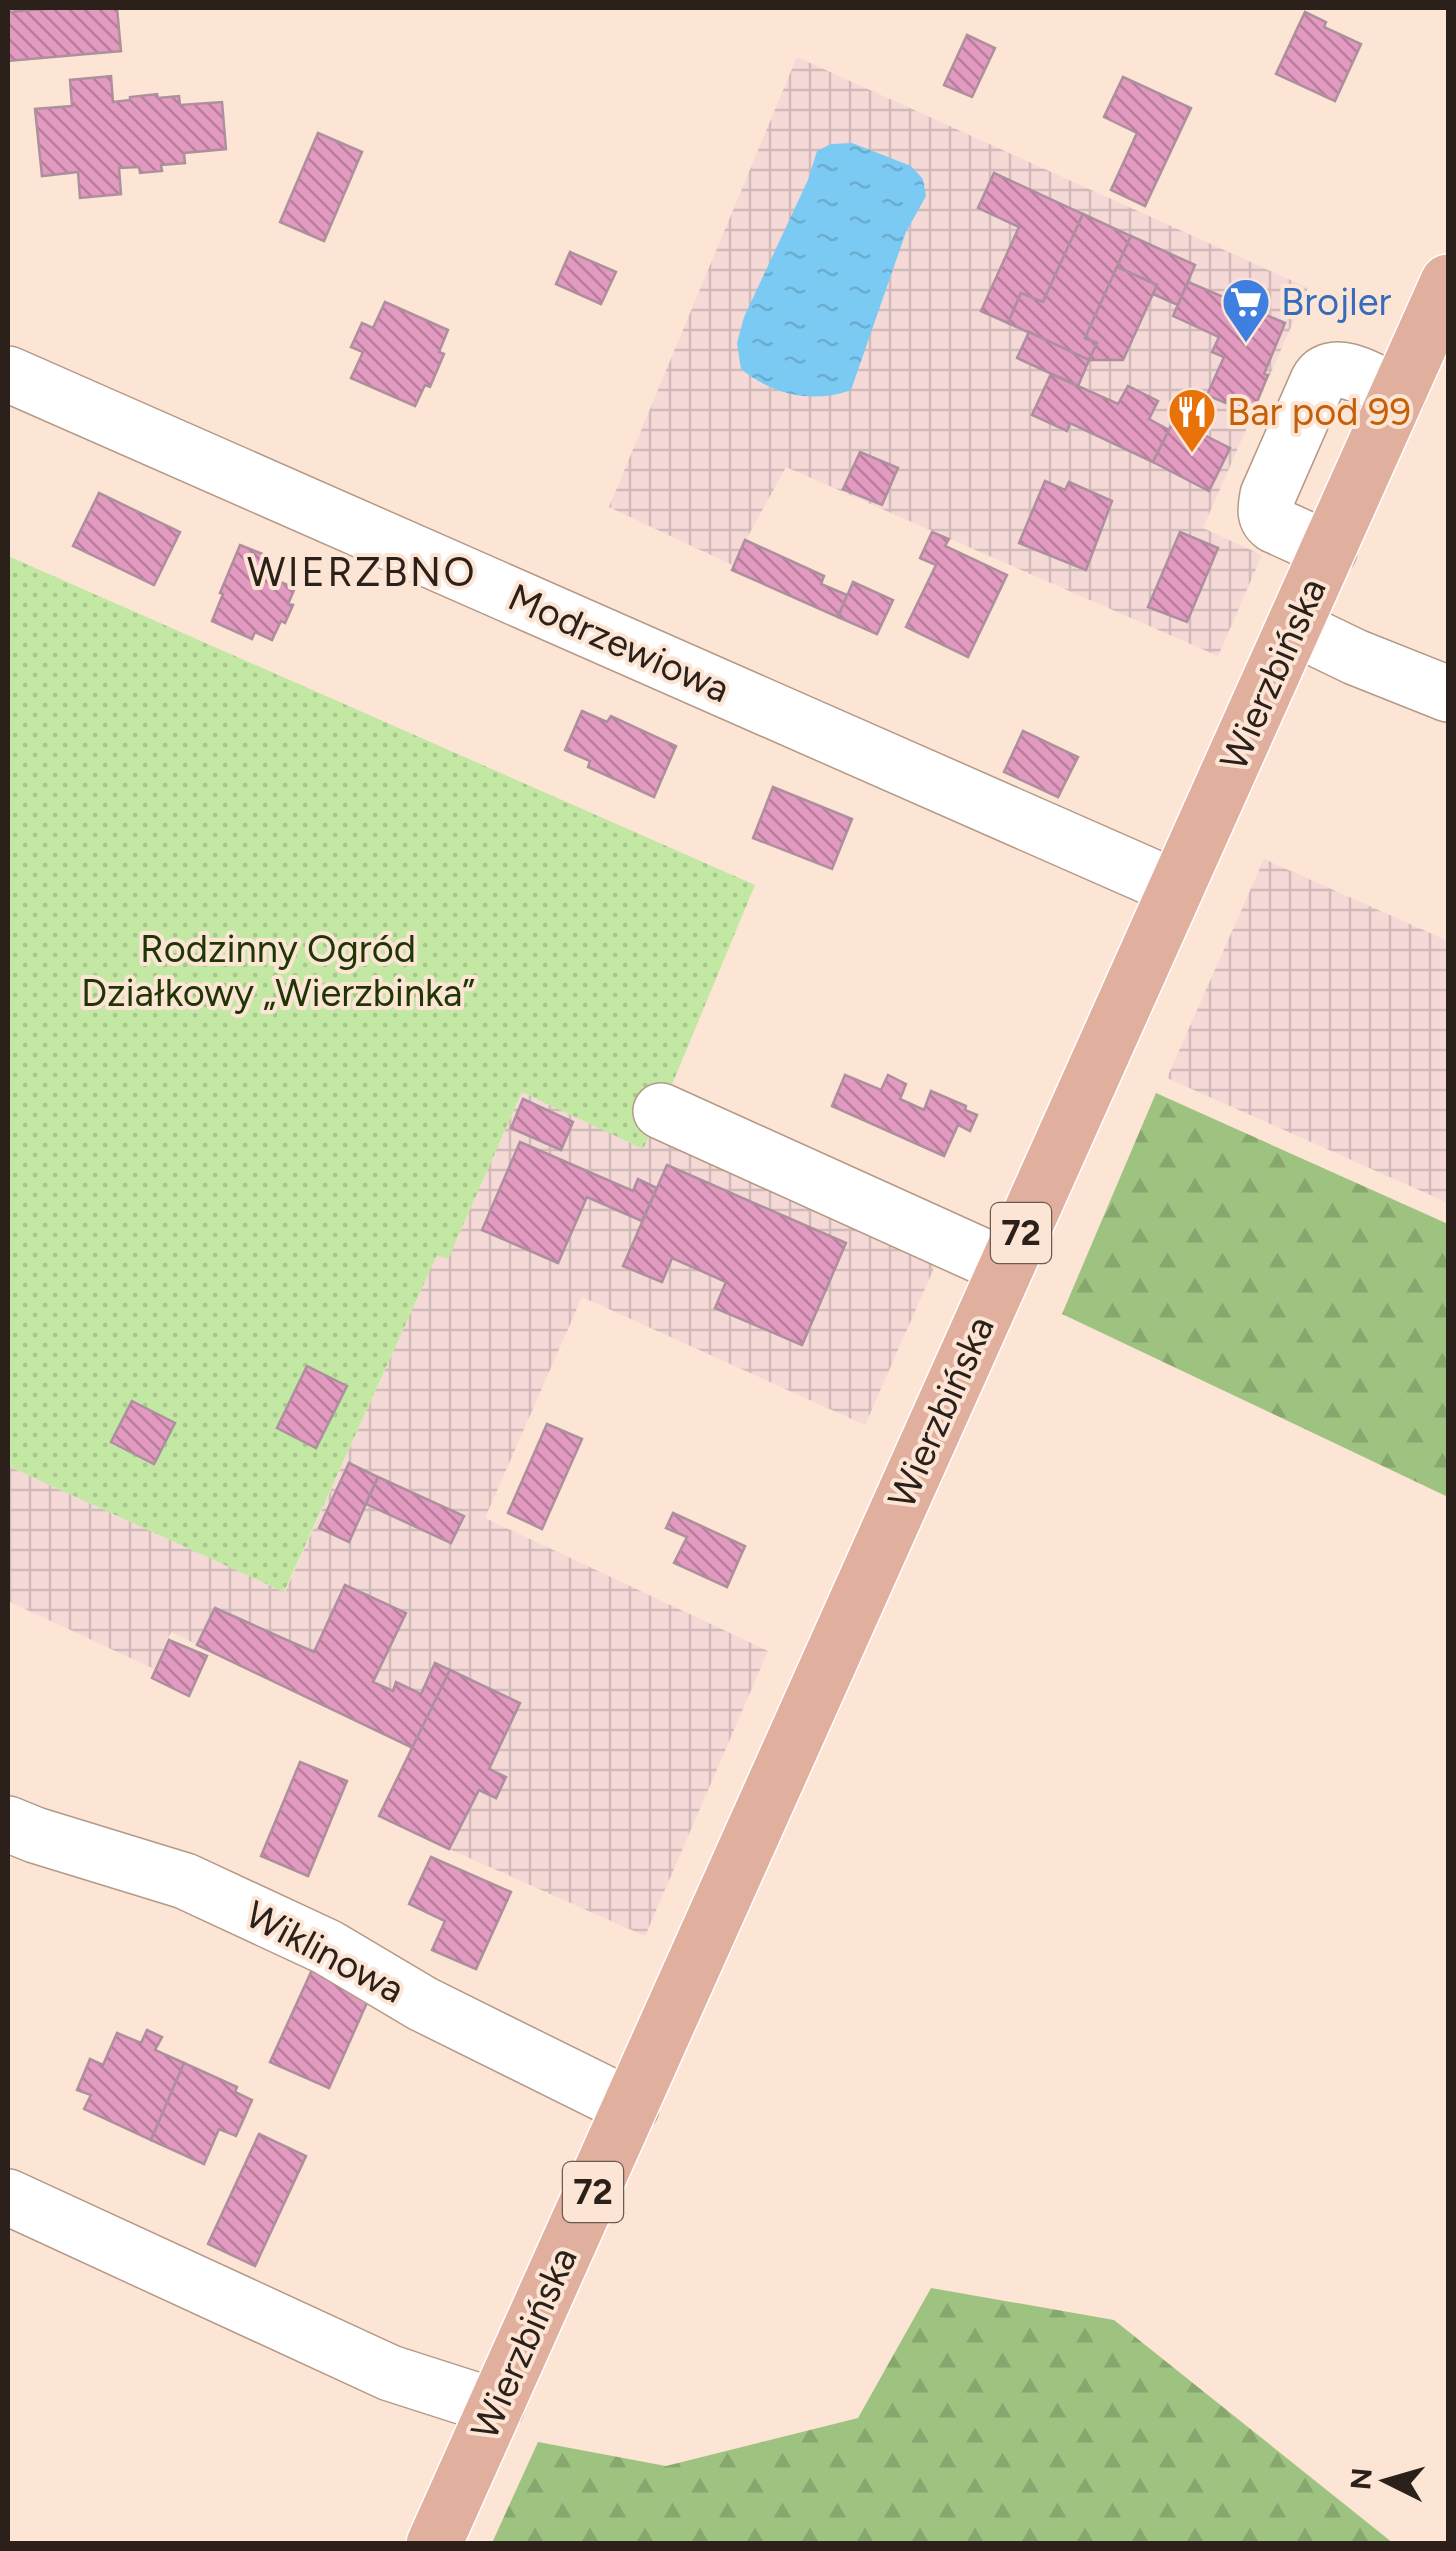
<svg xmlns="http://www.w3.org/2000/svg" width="1456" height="2551" font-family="Figtree,sans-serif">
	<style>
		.industrial { fill: url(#industrial-grid) }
		.forest { fill: url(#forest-firs) }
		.garden { fill: url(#garden-dots) }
		.water { fill: url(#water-ripples) }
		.building { fill: url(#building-back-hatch); stroke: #ae8f9e; stroke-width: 2.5 }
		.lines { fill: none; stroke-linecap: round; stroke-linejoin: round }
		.minor-casing { stroke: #b59986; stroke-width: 58 }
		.major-casing { stroke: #fff; stroke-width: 58 }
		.minor { stroke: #fff; stroke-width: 55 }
		.major { stroke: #e1af9e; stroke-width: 55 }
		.labels { text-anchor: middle; stroke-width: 8; stroke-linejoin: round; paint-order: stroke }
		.shield { fill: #fce5d4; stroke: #6a5c52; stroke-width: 2.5 }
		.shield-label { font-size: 35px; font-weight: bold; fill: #2c211a }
		.shop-label { font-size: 38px; fill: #366cbe; stroke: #fce5d4; text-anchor: start }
		.food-label { font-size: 38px; fill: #c56008; stroke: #fce5d4; text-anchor: start }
		.street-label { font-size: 38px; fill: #2c211a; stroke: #fce5d4 }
		.park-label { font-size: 38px; fill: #1e3504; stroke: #fce5d4 }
		.neighbourhood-label { font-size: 40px; letter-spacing: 2.5px; fill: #2c211a; stroke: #fce5d4 }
	</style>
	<defs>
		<pattern id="industrial-grid" width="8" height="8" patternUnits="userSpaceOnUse" patternTransform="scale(2.5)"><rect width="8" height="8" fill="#f4d9d7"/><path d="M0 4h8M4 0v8" fill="none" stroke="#d1bab8"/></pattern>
		<pattern id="forest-firs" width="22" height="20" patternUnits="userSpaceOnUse" patternTransform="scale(2.5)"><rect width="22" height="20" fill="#9ec380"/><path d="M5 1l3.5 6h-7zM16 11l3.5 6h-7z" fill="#88a76e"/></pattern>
		<pattern id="garden-dots" width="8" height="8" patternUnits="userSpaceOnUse" patternTransform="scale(2.5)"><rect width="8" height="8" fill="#c2e8a4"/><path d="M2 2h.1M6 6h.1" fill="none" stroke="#a7c78d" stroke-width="1.8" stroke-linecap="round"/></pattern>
		<pattern id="water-ripples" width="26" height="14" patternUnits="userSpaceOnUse" patternTransform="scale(2.5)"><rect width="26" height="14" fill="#7bcaf4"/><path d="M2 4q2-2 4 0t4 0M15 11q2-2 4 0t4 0" fill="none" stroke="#6aadd1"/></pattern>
		<pattern id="building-back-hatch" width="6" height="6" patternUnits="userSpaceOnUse" patternTransform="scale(2.5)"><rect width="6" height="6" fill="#e29ac0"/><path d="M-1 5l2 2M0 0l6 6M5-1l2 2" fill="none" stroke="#b77d9b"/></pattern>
	</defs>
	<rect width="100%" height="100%" fill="#fce5d4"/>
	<g class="industrial">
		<polygon points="797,57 1308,288 1203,528 1262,555 1218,656 786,467 732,565 609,507"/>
		<polygon points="1264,859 1448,941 1448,1203 1167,1078"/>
		<polygon points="522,1092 643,1148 653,1127 941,1252 865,1425 582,1297 485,1518 768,1651 645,1936 377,1817 412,1749 171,1632 154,1669 8,1601 8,1466 285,1592 437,1254 448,1259"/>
	</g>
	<g class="forest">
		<polygon points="1156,1093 1448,1224 1448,1497 1062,1314"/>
		<polygon points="931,2288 1114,2320 1393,2543 492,2543 538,2442 666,2466 858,2418"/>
	</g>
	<polygon class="garden" points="8,556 755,885 661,1111 643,1149 522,1092 448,1259 437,1255 284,1592 8,1466"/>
	<path class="water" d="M 852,143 L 911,166 L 923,179 L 926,196 L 906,232 L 851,390 C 812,404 773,395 741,369 L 737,343 L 744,317 L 808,180 L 817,151 L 831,144 Z"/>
	<g class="building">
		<polygon points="59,8 117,8 121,51 8,61 8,12"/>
		<polygon points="1305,12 1326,22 1324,27 1361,44 1335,101 1276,74"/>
		<polygon points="967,35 995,48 972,97 944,85"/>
		<polygon points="111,76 113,102 130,100 130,97 157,94 158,98 179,96 180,105 222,102 226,149 184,153 185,163 161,165 162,171 140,173 139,167 119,168 121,194 80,198 78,172 42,176 35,109 72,106 70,80"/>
		<polygon points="1123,77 1191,108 1145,206 1111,190 1137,133 1104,117"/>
		<polygon points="318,133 362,152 324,241 280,222"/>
		<polygon points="994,173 1083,214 1043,302 1021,293 1008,323 981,311 1019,227 978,208"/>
		<polygon points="1083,214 1131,236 1085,338 1097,343 1089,360 1008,323 1021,293 1043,302"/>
		<polygon points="1131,236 1195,265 1178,305 1153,294 1157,285 1117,267"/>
		<polygon points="570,252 616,272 601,304 556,284"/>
		<polygon points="1117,267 1157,285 1123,360 1089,360 1097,343 1085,338"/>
		<polygon points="1188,282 1285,323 1264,374 1268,375 1252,414 1207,395 1224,357 1212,352 1219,337 1173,316"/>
		<polygon points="385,302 448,330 439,352 444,354 430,387 425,385 415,406 351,378 363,352 351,347 362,323 373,328"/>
		<polygon points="1029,332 1089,360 1078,386 1017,358"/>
		<polygon points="1051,374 1118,404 1128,386 1158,401 1149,419 1169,430 1153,462 1070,423 1067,431 1032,415"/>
		<polygon points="1174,420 1230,448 1209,491 1153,462"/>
		<polygon points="860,452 898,468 882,505 843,489"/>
		<polygon points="1045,481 1065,490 1069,482 1112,501 1086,570 1019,543"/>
		<polygon points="99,493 180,532 154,585 73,546"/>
		<polygon points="932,532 949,539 945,546 1007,575 968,657 906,627 936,565 920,558"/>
		<polygon points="1180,532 1218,548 1187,622 1148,607"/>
		<polygon points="745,540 824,576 821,584 847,595 838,617 732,570"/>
		<polygon points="240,545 265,555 256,572 295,588 288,604 293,605 285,623 281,621 272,640 255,632 252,639 212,621 223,594 220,593"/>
		<polygon points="853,582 893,600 877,634 838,617"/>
		<polygon points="582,711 607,722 611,716 676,746 654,797 588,767 590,761 565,750"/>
		<polygon points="1023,731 1078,757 1058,797 1004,772"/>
		<polygon points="773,787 852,819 832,869 753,838"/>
		<polygon points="845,1075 881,1090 888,1075 906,1084 900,1099 924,1110 931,1091 966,1106 965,1110 977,1115 970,1131 958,1125 944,1156 832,1106"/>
		<polygon points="523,1099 573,1122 561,1150 511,1128"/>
		<polygon points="520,1142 633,1191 638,1179 657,1188 642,1221 587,1197 558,1263 482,1230"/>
		<polygon points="667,1165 846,1243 802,1345 715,1308 726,1282 672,1258 662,1282 623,1266"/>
		<polygon points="307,1366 347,1386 316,1448 277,1428"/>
		<polygon points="132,1401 175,1423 154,1464 111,1442"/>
		<polygon points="547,1424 582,1439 542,1529 508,1513"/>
		<polygon points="349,1463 378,1477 349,1542 319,1528"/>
		<polygon points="378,1477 464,1516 451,1543 366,1504"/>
		<polygon points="673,1513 745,1546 727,1587 674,1563 687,1537 666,1528"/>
		<polygon points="345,1585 406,1613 373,1682 393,1691 396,1682 421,1694 435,1663 450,1670 413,1748 197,1645 215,1608 314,1652"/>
		<polygon points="169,1640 207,1656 189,1696 152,1678"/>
		<polygon points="450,1670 520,1703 489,1769 506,1777 496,1798 479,1790 449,1849 379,1816"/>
		<polygon points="300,1762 347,1781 308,1876 261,1856"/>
		<polygon points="431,1857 511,1892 476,1969 432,1950 445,1921 409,1904"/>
		<polygon points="312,1970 370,1996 329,2088 270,2062"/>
		<polygon points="147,2030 162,2037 155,2050 184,2063 151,2140 84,2109 91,2095 77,2090 90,2059 103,2065 117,2033 141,2043"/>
		<polygon points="184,2063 237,2087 235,2092 252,2100 236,2136 219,2129 204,2164 151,2140"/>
		<polygon points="259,2134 306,2156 255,2266 208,2244"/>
	</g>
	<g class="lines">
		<g class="minor-casing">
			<g id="minor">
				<polyline points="8,374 1176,888"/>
				<path d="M 1329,550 L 1274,525 C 1263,517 1266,507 1268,495 L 1318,381 C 1333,354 1377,384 1398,394"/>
				<polyline points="1295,628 1355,657 1448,694"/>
				<polyline points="661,1111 1006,1267"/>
				<polyline points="8,1824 35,1835 185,1881 327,1947 423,2004 631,2107"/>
				<polyline points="8,2197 390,2373 496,2407"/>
			</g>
		</g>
		<g class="major-casing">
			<polyline id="major" points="434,2544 1448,282"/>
		</g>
		<use href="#minor" class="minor"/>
		<use href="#major" class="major"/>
	</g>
	<defs>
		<g id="supermarket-pin" transform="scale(2.5)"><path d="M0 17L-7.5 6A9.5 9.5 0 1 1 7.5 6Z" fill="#3f7fe0" stroke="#fce5d4"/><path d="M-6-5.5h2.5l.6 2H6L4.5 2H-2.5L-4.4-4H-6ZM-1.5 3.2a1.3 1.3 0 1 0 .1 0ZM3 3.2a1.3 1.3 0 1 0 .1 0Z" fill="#fff"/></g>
		<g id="restaurant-pin" transform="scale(2.5)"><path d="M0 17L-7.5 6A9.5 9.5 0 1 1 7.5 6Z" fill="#e8710a" stroke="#fce5d4"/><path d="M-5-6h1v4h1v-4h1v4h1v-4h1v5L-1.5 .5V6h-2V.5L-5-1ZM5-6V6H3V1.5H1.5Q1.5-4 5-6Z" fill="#fff"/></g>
	</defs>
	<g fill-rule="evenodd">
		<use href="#supermarket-pin" x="1246" y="302"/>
		<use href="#restaurant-pin" x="1192" y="412"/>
	</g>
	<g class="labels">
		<g class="shield">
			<rect x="991" y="1203" width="60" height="60" rx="8"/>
			<rect x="563" y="2162" width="60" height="60" rx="8"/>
		</g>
		<g class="shield-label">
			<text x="1021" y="1245">72</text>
			<text x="593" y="2204">72</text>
		</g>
		<g class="shop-label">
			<text x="1281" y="315">Brojler</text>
		</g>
		<g class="food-label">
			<text x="1227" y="425">Bar pod 99</text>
		</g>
		<g class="street-label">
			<text transform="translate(619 643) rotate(24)" y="13">Modrzewiowa</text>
			<text transform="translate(1273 674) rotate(-66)" y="13">Wierzbińska</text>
			<text transform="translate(941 1412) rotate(-66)" y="13">Wierzbińska</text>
			<text transform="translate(325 1952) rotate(28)" y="13">Wiklinowa</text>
			<text transform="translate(524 2343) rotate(-66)" y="13">Wierzbińska</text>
		</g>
		<g class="park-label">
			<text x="278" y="962">Rodzinny Ogród<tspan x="278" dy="44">Działkowy „Wierzbinka”</tspan></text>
		</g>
		<g class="neighbourhood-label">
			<text x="362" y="586">WIERZBNO</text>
		</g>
	</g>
	<rect width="1456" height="2551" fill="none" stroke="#2c211a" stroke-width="20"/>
	<g transform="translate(1386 2481) rotate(275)" stroke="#fce5d4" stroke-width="8" paint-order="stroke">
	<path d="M0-8L18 38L0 25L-18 38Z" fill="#2c211a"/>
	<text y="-15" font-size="28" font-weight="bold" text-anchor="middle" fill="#2c211a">N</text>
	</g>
</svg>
